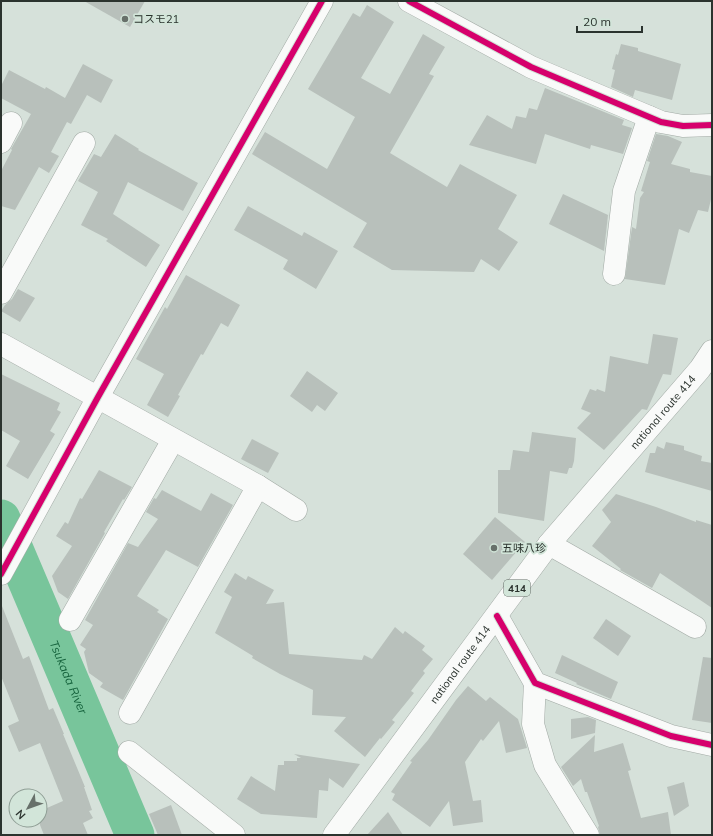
<svg xmlns="http://www.w3.org/2000/svg" width="713" height="836" font-family="Mulish,'Noto Sans JP',sans-serif">
	<style>
		.lines { fill: none; stroke-linecap: round; stroke-linejoin: round }
		.river { stroke: #78c59b; stroke-width: 39 }
		.building { fill: #b8c0bb }
		.minor-casing { stroke: #a2aaa5; stroke-width: 23 }
		.highway-casing { stroke: #a2aaa5; stroke-width: 23 }
		.minor { stroke: #f9faf9; stroke-width: 22 }
		.highway { stroke: #f9faf9; stroke-width: 22 }
		.cycleway-casing { stroke: #d2e5d9; stroke-width: 8 }
		.cycleway { stroke: #d6006c; stroke-width: 6 }
		.poi-dot { fill: #67706a; stroke: #d2e5d9; stroke-width: 1.5 }
		.labels { text-anchor: middle; stroke-width: 3.5; stroke-linejoin: round; paint-order: stroke }
		.shield { fill: #d2e5d9; stroke: #5d6861; stroke-width: 1 }
		.shield-label { font-size: 10px; font-weight: bold; fill: #2b332e }
		.poi-label { font-size: 11px; fill: #2b332e; stroke: #d2e5d9; text-anchor: start }
		.street-label { font-size: 11px; fill: #2b332e; stroke: #d2e5d9 }
		.water-label { font-size: 12px; font-style: italic; fill: #16633d; stroke: #d2e5d9 }
	</style>
	<rect width="100%" height="100%" fill="#d6e1da"/>
	<g class="lines">
		<path class="river" id="s1" d="M 1,519 L 135,835"/>
	</g>
	<g class="building">
		<polygon points="84,1 145,1 130,27"/>
		<polygon points="367,5 394,22 361,78 390,94 423,34 445,47 429,74 434,76 390,153 447,187 460,164 517,195 498,229 518,242 499,271 481,259 474,272 392,270 353,247 367,223 252,154 265,132 327,169 355,117 308,89 353,13 360,17"/>
		<polygon points="621,44 638,48 638,51 681,64 672,100 635,90 633,97 611,87 615,70 612,69 616,54 618,55"/>
		<polygon points="83,64 113,80 101,103 87,95 71,124 67,122 51,152 59,156 49,173 39,167 15,210 1,206 1,171 12,150 11,149 31,114 1,98 1,86 9,70 45,89 46,87 65,98"/>
		<polygon points="545,88 624,120 622,125 632,128 623,154 591,145 590,149 545,134 536,164 469,145 487,115 512,129 516,116 526,118 529,108 537,110"/>
		<polygon points="115,134 139,149 138,150 198,183 183,211 128,182 113,214 160,245 146,267 106,241 108,239 81,225 98,192 78,181 94,154 101,157"/>
		<polygon points="656,134 668,136 682,142 671,164 690,169 690,172 712,176 712,195 708,212 698,210 689,233 679,229 665,285 625,279 632,227 636,229 640,198 644,192 641,191 650,162 647,161"/>
		<polygon points="563,194 608,215 604,251 549,224"/>
		<polygon points="248,206 302,236 304,232 338,251 316,289 283,269 288,260 234,230"/>
		<polygon points="186,275 240,305 228,327 221,323 203,355 201,354 178,395 180,396 168,417 147,405 164,374 136,359 165,307 167,309"/>
		<polygon points="18,289 35,298 20,322 1,311 5,305 12,299"/>
		<polygon points="653,334 678,338 671,375 663,374 647,410 642,409 604,450 577,428 591,413 581,409 590,389 596,391 597,389 605,392 610,356 648,364"/>
		<polygon points="307,371 338,393 325,411 317,405 312,412 290,396"/>
		<polygon points="1,374 60,403 57,410 61,412 50,431 55,434 28,479 6,466 20,441 1,430"/>
		<polygon points="532,432 576,438 574,461 572,468 569,468 567,474 550,471 544,521 498,513 498,470 510,470 513,450 529,452"/>
		<polygon points="252,439 279,453 268,473 241,459"/>
		<polygon points="666,442 684,446 684,450 702,456 701,461 712,463 712,491 645,472 650,453 655,453 657,446 664,449"/>
		<polygon points="99,470 132,487 124,500 123,499 104,532 105,533 68,599 58,592 52,576 72,546 56,536 65,522 68,524 80,498 82,499"/>
		<polygon points="162,490 201,511 211,493 233,505 198,567 166,550 137,596 159,610 157,612 168,619 123,700 100,687 103,683 89,673 84,652 86,649 80,645 93,625 85,620 128,543 138,547 158,519 146,512 154,498 156,499"/>
		<polygon points="616,494 656,507 696,522 696,520 712,525 712,608 660,573 652,588 620,570 621,569 592,546 611,522 602,510"/>
		<polygon points="495,517 525,542 492,580 463,554"/>
		<polygon points="235,573 246,580 248,576 274,590 266,604 284,602 289,654 362,660 364,655 372,659 395,627 403,634 405,631 425,646 422,650 433,659 423,671 425,673 411,691 414,693 392,720 395,722 381,739 380,738 365,757 334,731 346,717 312,715 313,690 280,674 252,658 253,656 215,633 232,597 224,592"/>
		<polygon points="2,606 23,659 29,656 49,710 53,708 64,734 63,734 85,787 84,787 92,810 89,811 93,818 83,823 88,835 44,835 40,825 40,811 63,801 40,743 19,752 8,726 19,721 1,676"/>
		<polygon points="606,619 631,636 618,656 593,638"/>
		<polygon points="562,655 618,682 611,699 576,684 577,683 555,673"/>
		<polygon points="703,657 712,658 712,723 692,720"/>
		<polygon points="468,686 486,701 490,697 518,719 527,748 506,753 499,721 483,741 481,739 465,762 473,801 481,800 483,822 453,826 449,801 430,827 392,800 395,794 391,792 412,762 410,761 428,740 456,700"/>
		<polygon points="588,717 596,720 595,733 571,739 571,719"/>
		<polygon points="595,735 594,752 623,743 631,770 628,771 641,818 668,812 671,835 600,835 598,827 599,826 587,792 585,792 581,779 573,786 561,767"/>
		<polygon points="294,754 360,764 343,788 329,778 328,791 319,790 317,818 261,814 237,799 251,776 275,791 278,765 284,765 284,761 297,761 297,758 301,758"/>
		<polygon points="684,782 689,806 674,816 667,787"/>
		<polygon points="171,805 182,835 158,835 149,814"/>
		<polygon points="388,812 403,835 367,835"/>
	</g>
	<g class="lines">
		<g class="minor-casing">
			<g id="minor">
				<polyline points="409,1 531,67 661,122 683,126 712,125"/>
				<polyline points="1,142 11,123"/>
				<polyline points="614,274 624,191 649,117"/>
				<polyline points="1,293 84,143"/>
				<polyline points="1,344 258,486 296,510"/>
				<polyline points="549,544 695,627"/>
				<polyline points="1,574 98,397 322,1"/>
				<polyline points="497,616 535,683 671,736 712,745"/>
				<polyline points="70,620 173,440"/>
				<polyline points="535,683 533,724 545,765 588,835"/>
				<polyline points="130,713 258,486"/>
				<polyline points="129,752 234,835"/>
			</g>
		</g>
		<g class="highway-casing">
			<g id="highway">
				<path id="s2" d="M 334,835 L 549,544 L 700,369 L 712,351"/>
			</g>
		</g>
		<use href="#minor" class="minor"/>
		<use href="#highway" class="highway"/>
		<g class="cycleway-casing">
			<g id="cycleway">
				<polyline points="409,1 531,67 661,122 683,126 712,125"/>
				<polyline points="1,574 98,397 322,1"/>
				<polyline points="497,616 535,683 671,736 712,745"/>
			</g>
		</g>
		<use href="#cycleway" class="cycleway"/>
	</g>
	<g class="poi-dot">
		<circle cx="125" cy="19" r="4"/>
		<circle cx="494" cy="548" r="4"/>
	</g>
	<g class="labels">
		<rect class="shield" x="504" y="580" width="26" height="16" rx="3"/>
		<g class="shield-label">
			<text x="517" y="592">414</text>
		</g>
		<g class="poi-label">
			<text x="133" y="23">コスモ21</text>
			<text x="502" y="552">五味八珍</text>
		</g>
		<g class="street-label">
			<text dy="4" stroke="none"><textPath href="#s2" startOffset="536">national route 414</textPath></text>
			<text dy="4" stroke="none"><textPath href="#s2" startOffset="212">national route 414</textPath></text>
		</g>
		<g class="water-label">
			<text dy="4" stroke="none"><textPath href="#s1" startOffset="172">Tsukada River</textPath></text>
		</g>
	</g>
	<rect width="713" height="836" fill="none" stroke="#2b332e" stroke-width="4"/>
	<g transform="translate(28 808) rotate(229)"><circle r="19" fill="#d2e5d9" stroke="#8f9e95"/>
	<path d="M0-3L7 15L0 10L-7 15Z" fill="#67706a"/>
	<text y="-6" font-size="11" font-weight="bold" text-anchor="middle" fill="#2b332e">N</text>
	</g>
	<path d="M577 26v6h65v-6" fill="none" stroke="#2b332e" stroke-width="2"/>
	<text x="583" y="26" font-size="12" fill="#2b332e" stroke="#d2e5d9" stroke-width="3" paint-order="stroke">20 m</text>
</svg>
